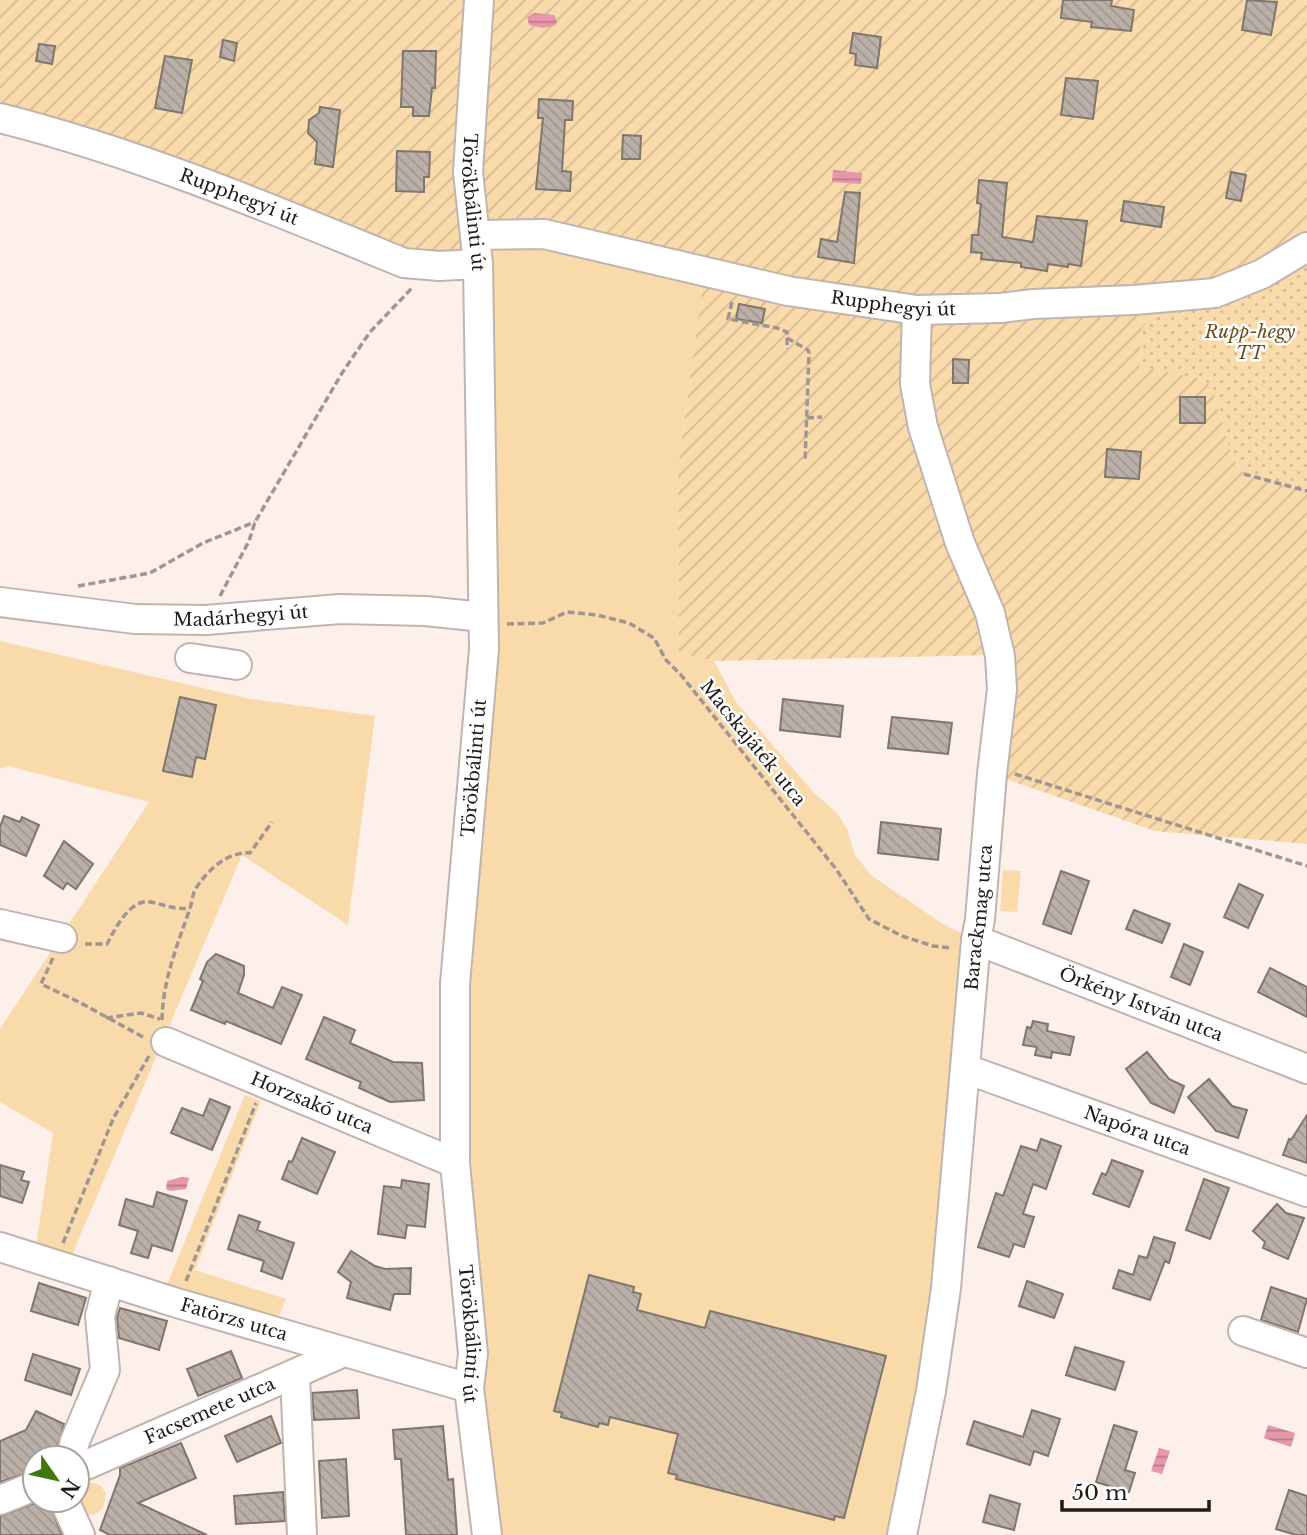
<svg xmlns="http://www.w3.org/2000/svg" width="1307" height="1535" font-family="'Libre Baskerville',serif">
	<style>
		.grass { fill: #f9daaa }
		.park { fill: url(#park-dots) }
		.garden { fill: url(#garden-furrows) }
		.water { fill: url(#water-rules) }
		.building { fill: url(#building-back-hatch); stroke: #80766e; stroke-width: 2 }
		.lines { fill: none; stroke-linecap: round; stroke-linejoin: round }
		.minor-casing { stroke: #c1b4af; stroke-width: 32 }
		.path { stroke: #a09592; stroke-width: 3.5; stroke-dasharray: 7 3.5; stroke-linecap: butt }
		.minor { stroke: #fff; stroke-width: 28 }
		.labels { text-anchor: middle; stroke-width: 5; stroke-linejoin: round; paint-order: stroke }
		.street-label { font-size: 18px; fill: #201b19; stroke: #fff }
		.park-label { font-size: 18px; font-style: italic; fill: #6b4f1c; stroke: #fff }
	</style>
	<defs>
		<pattern id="park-dots" width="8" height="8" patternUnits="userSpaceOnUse" patternTransform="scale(1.75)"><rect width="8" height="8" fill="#f9daaa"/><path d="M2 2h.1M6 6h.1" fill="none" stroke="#d5ba92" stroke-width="1.8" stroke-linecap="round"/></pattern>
		<pattern id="garden-furrows" width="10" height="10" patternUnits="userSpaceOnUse" patternTransform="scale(1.75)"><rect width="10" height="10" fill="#f9daaa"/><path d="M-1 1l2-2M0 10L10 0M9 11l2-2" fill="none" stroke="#d5ba92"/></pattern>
		<pattern id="water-rules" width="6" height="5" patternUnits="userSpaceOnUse" patternTransform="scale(1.75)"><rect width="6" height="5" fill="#e697ab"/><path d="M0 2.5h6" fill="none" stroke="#ba7a8a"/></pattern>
		<pattern id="building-back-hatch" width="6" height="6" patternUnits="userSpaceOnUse" patternTransform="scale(1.75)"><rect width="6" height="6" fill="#bbb0a8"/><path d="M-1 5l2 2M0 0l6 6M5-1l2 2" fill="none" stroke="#a09790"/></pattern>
	</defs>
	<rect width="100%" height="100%" fill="#fdefea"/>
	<g class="grass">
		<polygon points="476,235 691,268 702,290 678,468 679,653 714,661 736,702 813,792 837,813 847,829 855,855 872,876 943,924 976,940 902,1535 487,1535 455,1163 484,649"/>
		<polygon points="0,641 250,699 375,716 348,925 242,855 71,1257 36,1246 53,1133 0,1102 0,1029 149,802 8,766 0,769"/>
		<polygon points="1003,870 1021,871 1017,912 1000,911"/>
		<polygon points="245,1095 261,1101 195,1270 286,1299 277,1321 166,1287"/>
		<polygon points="87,1481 100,1485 106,1493 103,1508 95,1514 85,1516 77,1500 77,1485"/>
	</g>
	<polygon class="park" points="1307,247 1307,491 1244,474 1232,457 1212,387 1201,379 1139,367 1142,329 1162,297"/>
	<polygon class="garden" points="0,0 1307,0 1307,247 1162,297 1142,329 1139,366 1201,379 1212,387 1232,457 1244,474 1307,491 1307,844 1155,831 992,774 995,655 714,661 679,653 678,468 702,290 691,268 476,235 478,264 439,266 0,118"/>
	<g class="water">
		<polygon points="534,13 554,15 557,21 556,25 543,28 529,25 527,17"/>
		<polygon points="833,170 862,173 861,184 832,182"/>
		<polygon points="182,1177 189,1178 186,1189 170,1191 166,1189 167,1181"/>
		<polygon points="1268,1425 1295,1433 1291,1447 1264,1438"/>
		<polygon points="1159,1448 1170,1451 1162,1474 1151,1471"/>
	</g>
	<g class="building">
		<polygon points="1063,0 1112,0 1111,6 1134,10 1131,31 1091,27 1092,22 1061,18"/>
		<polygon points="1247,0 1277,2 1271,35 1242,30"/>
		<polygon points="853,33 881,37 877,68 855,65 856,54 850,53"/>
		<polygon points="223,40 237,43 234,61 220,57"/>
		<polygon points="39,44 55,46 52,64 36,61"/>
		<polygon points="403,51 436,51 435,88 432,88 429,116 413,116 413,107 401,107"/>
		<polygon points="165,56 192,60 182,113 155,108"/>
		<polygon points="1066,78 1098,81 1093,119 1061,115"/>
		<polygon points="539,99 573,101 572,120 565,120 562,171 571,172 570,191 536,189 543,118 538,118"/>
		<polygon points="320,107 340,110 333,167 315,164 317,142 308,133 309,120 319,113"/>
		<polygon points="623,135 641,136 640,159 622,159"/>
		<polygon points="397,151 430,152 429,177 424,177 424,192 396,191"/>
		<polygon points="1231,172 1246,175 1241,201 1226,198"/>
		<polygon points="979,180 1007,183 1002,237 1033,242 1037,216 1087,221 1081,266 1068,264 1068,267 1048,264 1047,271 1021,267 1021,263 981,259 982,253 971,252 972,235 978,235 981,204 977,203"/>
		<polygon points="845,192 860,193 854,263 818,257 821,239 837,242"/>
		<polygon points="1124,201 1164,207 1161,227 1121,221"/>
		<polygon points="739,304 765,309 762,323 736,319"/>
		<polygon points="953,359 969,360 968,383 953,383"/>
		<rect x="1180" y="397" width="25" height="26"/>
		<polygon points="1107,449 1141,452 1139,479 1105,477"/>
		<polygon points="180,697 216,705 205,759 196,757 192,777 163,771"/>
		<polygon points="783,699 843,706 840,737 780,730"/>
		<polygon points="892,717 952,723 948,754 888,748"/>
		<polygon points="4,816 20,822 22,817 39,825 26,856 0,845 0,827"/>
		<polygon points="881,822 941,829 938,860 878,853"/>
		<polygon points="64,841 93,864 76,889 67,883 63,889 44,876"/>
		<polygon points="1061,871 1089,881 1071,934 1043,924"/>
		<polygon points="1239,884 1263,895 1248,928 1224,917"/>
		<polygon points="1134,910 1170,924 1162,943 1126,929"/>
		<polygon points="1184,944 1203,952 1190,985 1171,977"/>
		<polygon points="216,954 244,966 244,975 238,993 273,1008 282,987 302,995 281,1044 226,1021 225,1024 191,1010 203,981 200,979 207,962"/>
		<polygon points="1270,968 1307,987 1307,1017 1258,992"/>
		<polygon points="324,1017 355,1030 350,1043 393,1062 422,1063 424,1100 390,1102 359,1088 361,1082 306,1059"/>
		<polygon points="1033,1021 1048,1024 1047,1031 1074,1037 1070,1055 1052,1052 1051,1058 1035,1055 1037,1047 1023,1045 1027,1027 1031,1028"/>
		<polygon points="1147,1052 1169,1079 1184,1086 1174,1113 1151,1103 1126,1069"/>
		<polygon points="1209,1079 1232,1106 1247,1110 1238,1138 1216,1131 1188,1097"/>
		<polygon points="210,1099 230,1107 212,1150 171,1133 182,1108 203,1116"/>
		<polygon points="1307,1115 1307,1163 1283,1155 1289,1139 1291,1140"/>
		<polygon points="302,1138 335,1152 317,1194 282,1179 289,1161 292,1162"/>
		<polygon points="1041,1139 1061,1146 1046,1189 1033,1184 1023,1214 1034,1217 1024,1247 1014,1244 1009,1257 978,1247 996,1193 1003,1196 1021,1146 1037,1151"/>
		<polygon points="1112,1160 1143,1171 1129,1207 1093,1194 1102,1173 1106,1175"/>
		<polygon points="0,1165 24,1172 21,1180 29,1182 22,1203 0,1196"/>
		<polygon points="1204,1179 1229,1188 1210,1239 1186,1230"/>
		<polygon points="402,1180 429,1184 425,1227 407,1225 405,1238 378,1234 384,1186 401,1188"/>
		<polygon points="157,1192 187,1201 172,1251 152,1245 148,1258 131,1253 138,1231 119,1225 126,1199 153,1207"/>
		<polygon points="1277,1204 1286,1213 1304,1218 1288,1259 1263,1248 1265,1242 1253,1231"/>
		<polygon points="239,1215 260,1222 257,1230 294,1243 282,1279 261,1271 264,1261 228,1249"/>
		<polygon points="1154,1237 1175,1243 1169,1263 1165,1261 1150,1300 1113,1288 1119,1270 1133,1275 1139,1256 1147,1258"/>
		<polygon points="351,1251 375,1266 385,1269 411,1268 410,1294 394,1294 390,1310 347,1298 351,1282 338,1272"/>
		<polygon points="589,1275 634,1287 633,1292 641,1294 637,1310 705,1328 710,1311 886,1356 844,1518 835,1516 834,1520 676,1479 677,1475 668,1473 678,1434 610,1417 608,1425 599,1423 598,1427 561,1417 562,1413 554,1411"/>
		<polygon points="1027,1281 1063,1294 1054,1318 1019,1306"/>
		<polygon points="39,1283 86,1298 78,1325 31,1311"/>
		<polygon points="1271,1287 1307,1299 1298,1332 1261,1320"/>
		<polygon points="120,1308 167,1321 159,1350 119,1338 117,1317"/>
		<polygon points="1075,1347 1124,1362 1115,1390 1066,1375"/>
		<polygon points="231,1351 242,1378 198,1396 187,1369"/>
		<polygon points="33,1354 80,1369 71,1395 25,1380"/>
		<polygon points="357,1390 359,1418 314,1420 312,1393"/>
		<polygon points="1032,1410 1060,1419 1048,1456 1034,1451 1030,1465 967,1444 974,1421 1023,1437"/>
		<polygon points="36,1411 64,1424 55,1458 35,1458 35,1470 0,1482 0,1441 26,1430"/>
		<polygon points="271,1416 281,1443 237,1462 225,1436"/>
		<polygon points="1114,1425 1137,1432 1125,1470 1135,1473 1129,1492 1096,1482"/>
		<polygon points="443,1426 448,1480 453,1479 457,1535 406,1535 401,1459 395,1459 393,1430"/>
		<polygon points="181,1443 196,1478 138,1503 207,1535 110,1535 100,1530 120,1475 120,1468"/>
		<polygon points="346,1459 349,1516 322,1518 319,1461"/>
		<polygon points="1289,1490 1307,1496 1307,1535 1296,1535 1276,1529"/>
		<polygon points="283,1492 285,1521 236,1524 234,1496"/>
		<polygon points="990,1495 1020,1504 1014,1530 983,1522"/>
		<polygon points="43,1500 48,1500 62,1535 0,1535 0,1516"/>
	</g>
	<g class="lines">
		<g class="minor-casing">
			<g id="minor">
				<path id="s1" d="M 479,0 L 468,172 L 478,264 L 484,649 L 455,984 L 455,1163 L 473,1354 L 469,1388 L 487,1535"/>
				<path id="s2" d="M 0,118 C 139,153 272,209 404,263 L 439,266 L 478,264"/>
				<path id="s3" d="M 476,235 L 544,234 L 788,291 L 917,310 L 1001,308 L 1033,304 L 1134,300 L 1215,293 L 1262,274 L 1307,247"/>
				<path id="s4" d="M 0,602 L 135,619 L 206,620 L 340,609 L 425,611 L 483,617"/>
				<polyline points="190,658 237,665"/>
				<polyline points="0,924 62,938"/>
				<path id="s5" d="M 976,940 L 1307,1069"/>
				<path id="s6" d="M 166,1042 L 455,1163"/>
				<path id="s7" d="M 966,1069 L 1307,1192"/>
				<path id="s8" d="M 0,1247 L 177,1303 L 469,1388"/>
				<polyline points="1243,1331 1307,1353"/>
				<polyline points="295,1376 302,1535"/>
				<polyline points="71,1458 75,1441 105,1370 100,1316 109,1281"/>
				<path id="s9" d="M 77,1469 L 344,1352"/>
				<polyline points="0,1500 35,1486"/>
				<polyline points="64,1500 80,1535"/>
				<path id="s10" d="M 902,1535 L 931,1391 L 946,1288 L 976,940 L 980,919 L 992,774 L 1002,689 L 1000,656 L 990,613 L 960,543 L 923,427 L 915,384 L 917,310"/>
			</g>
		</g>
		<g class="path">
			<polyline points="732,302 728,319 777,328 787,332 787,349"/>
			<polyline points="787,338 808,350 809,353 805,462"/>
			<polyline points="807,418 822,417"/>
			<polyline points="1244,474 1307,491"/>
			<polyline points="78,586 150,573 203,543 255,522"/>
			<polyline points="220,596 249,541 255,522 342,373 370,332 413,287"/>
			<polyline points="507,624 543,623 567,612 597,615 629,623 654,638 666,660 681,675 836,869 869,919 902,936 933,946 952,948"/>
			<polyline points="1015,774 1307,866"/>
			<path d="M 85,944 L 107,944 C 115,929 130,898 151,902 C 166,905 174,910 190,908"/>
			<polyline points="53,958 41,984 79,1002 143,1037"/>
			<polyline points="106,1018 141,1013 160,1019"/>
			<path d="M 162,1020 C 163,980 176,949 189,911 C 192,904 192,896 195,890 C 206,871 228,851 250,853 L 272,822"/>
			<polyline points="63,1243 113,1119 149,1056"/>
			<polyline points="186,1281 256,1103"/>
		</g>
		<use href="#minor" class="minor"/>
	</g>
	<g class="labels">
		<g class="street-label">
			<text dy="6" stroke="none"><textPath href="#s2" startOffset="252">Rupphegyi út</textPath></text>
			<text dy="6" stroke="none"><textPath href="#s1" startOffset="203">Törökbálinti út</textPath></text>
			<text dy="6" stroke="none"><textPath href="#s3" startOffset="425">Rupphegyi út</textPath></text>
			<text dy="6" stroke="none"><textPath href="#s4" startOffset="242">Madárhegyi út</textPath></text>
			<text transform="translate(753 743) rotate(51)" y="6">Macskajáték utca</text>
			<text transform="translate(474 768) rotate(-85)" y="6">Törökbálinti út</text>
			<text dy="6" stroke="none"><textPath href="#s10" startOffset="623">Barackmag utca</textPath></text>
			<text dy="6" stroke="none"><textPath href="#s5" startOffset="177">Örkény István utca</textPath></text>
			<text dy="6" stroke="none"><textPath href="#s6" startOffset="158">Horzsakő utca</textPath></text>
			<text dy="6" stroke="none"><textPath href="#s7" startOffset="182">Napóra utca</textPath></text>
			<text dy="6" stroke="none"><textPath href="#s8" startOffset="245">Fatörzs utca</textPath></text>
			<text dy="6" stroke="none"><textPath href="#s1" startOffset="1337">Törökbálinti út</textPath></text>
			<text dy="6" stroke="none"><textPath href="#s9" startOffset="145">Facsemete utca</textPath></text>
		</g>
		<g class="park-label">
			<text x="1250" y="338">Rupp-hegy<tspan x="1250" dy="21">TT</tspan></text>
		</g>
	</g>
	<g transform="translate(56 1479) rotate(124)"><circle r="33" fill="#ffffff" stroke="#a6a4a3" stroke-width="2"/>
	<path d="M0-5L12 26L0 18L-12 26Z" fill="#3e780f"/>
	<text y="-10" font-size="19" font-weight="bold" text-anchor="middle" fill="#201b19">N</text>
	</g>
	<path d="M1062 1500v10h147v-10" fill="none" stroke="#201b19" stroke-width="3.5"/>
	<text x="1072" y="1500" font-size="21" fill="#201b19" stroke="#ffffff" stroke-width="5" paint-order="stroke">50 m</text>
</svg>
